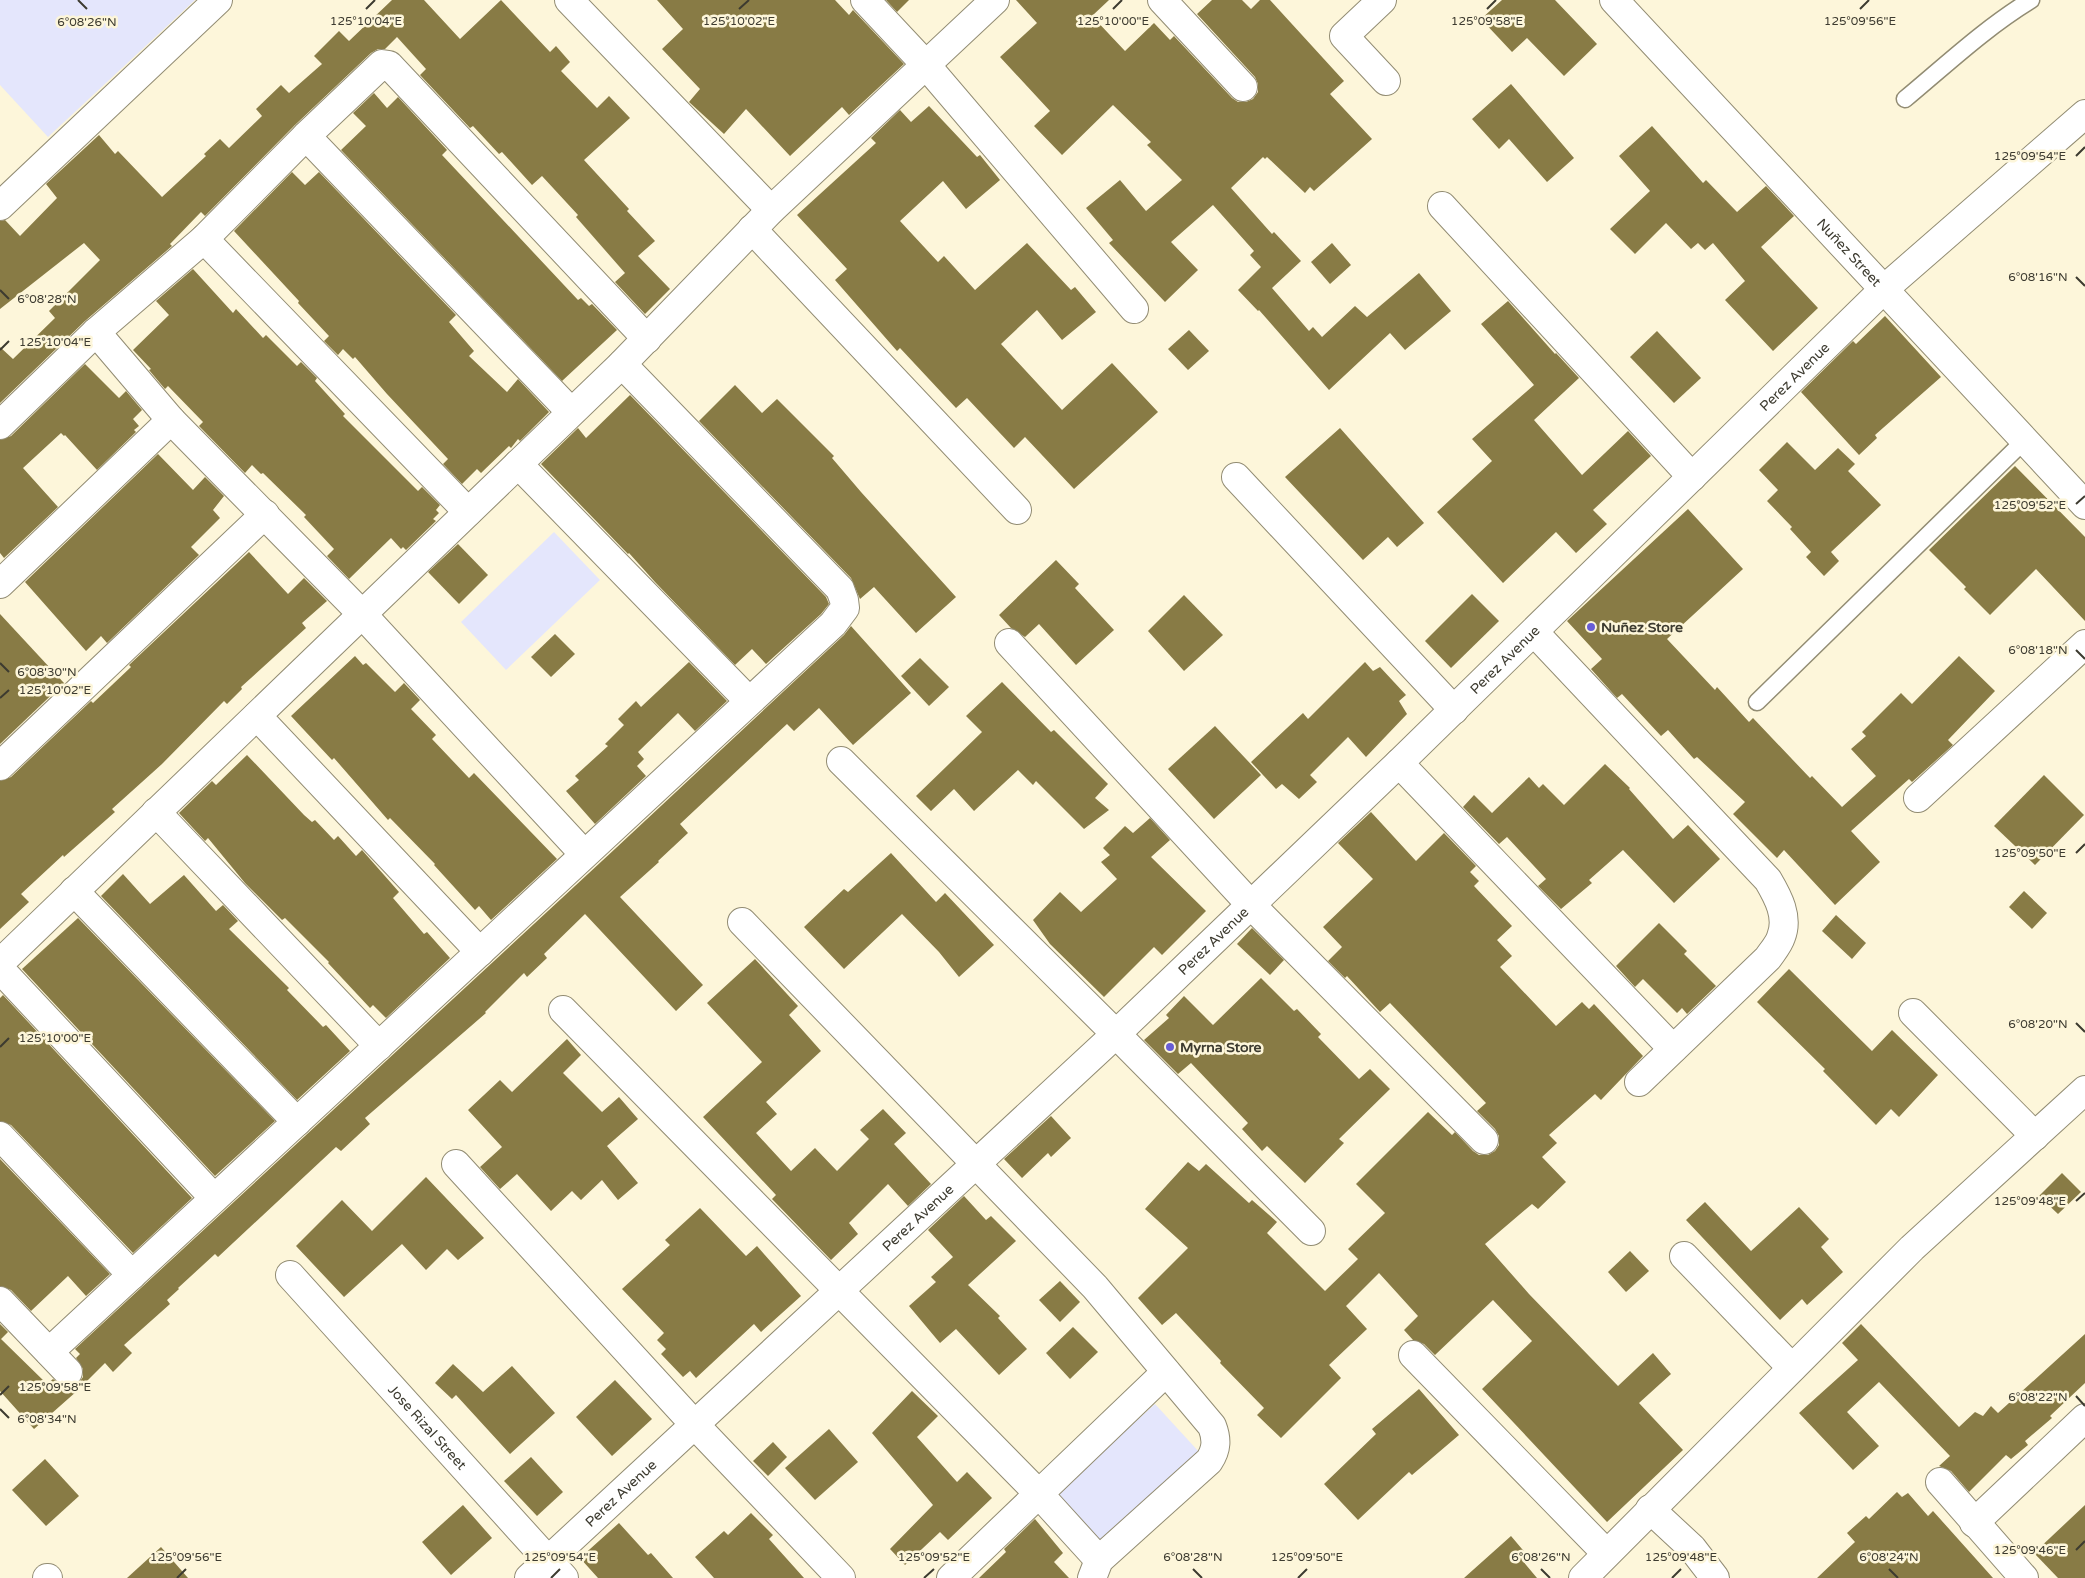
<svg xmlns="http://www.w3.org/2000/svg" width="2085" height="1578" font-family="'Varela Round',sans-serif">
	<style>
		.green { fill: #e4e6fc }
		.building { fill: #887b45 }
		.lines { fill: none; stroke-linecap: round; stroke-linejoin: round }
		.lane-casing { stroke: #928c73; stroke-width: 19 }
		.street-casing { stroke: #928c73; stroke-width: 30 }
		.secondary-casing { stroke: #928c73; stroke-width: 30 }
		.lane { stroke: #fff; stroke-width: 16 }
		.street { stroke: #fff; stroke-width: 28 }
		.secondary { stroke: #fff; stroke-width: 28 }
		.ticks { fill: none; stroke: #3d3b30; stroke-width: 2 }
		.poi-dot { fill: #685dd6; stroke: #fdf6da; stroke-width: 2 }
		.labels { text-anchor: middle; stroke-width: 5; stroke-linejoin: round; paint-order: stroke }
		.street-label { font-size: 14px; fill: #3d3b30; stroke: #fdf6da }
		.poi-label { font-size: 14px; font-weight: bold; fill: #3d3b30; stroke: #fdf6da; text-anchor: start }
		.ticks-label { font-size: 12px; text-anchor: middle; fill: #3d3b30; stroke: #fdf6da; stroke-width: 5; stroke-linejoin: round; paint-order: stroke }
	</style>
	<rect width="100%" height="100%" fill="#fdf6da"/>
	<g class="green">
		<polygon points="0,0 195,0 48,137 0,85"/>
		<polygon points="554,532 600,580 506,670 461,622"/>
		<polygon points="1155,1404 1200,1453 1100,1542 1056,1493"/>
	</g>
	<g class="building">
		<polygon points="392,0 424,0 460,39 501,0 550,52 556,46 570,62 561,71 597,108 609,96 630,118 584,160 629,209 627,211 655,241 638,256 670,289 645,314 615,282 625,273 576,217 578,215 542,176 532,185 502,152 499,154 473,126 470,128 420,75 426,69 397,37 385,49 378,49 371,53 295,125 205,216 201,212 170,244 172,246 85,321 0,403 0,347 13,359 55,318 49,311 100,260 84,243 0,309 0,221 5,220 20,236 57,198 46,184 99,135 115,154 118,151 162,197 206,156 204,154 220,139 229,148 262,116 256,109 281,85 289,93 322,64 314,56 339,31 349,41"/>
		<polygon points="657,0 835,0 849,15 853,10 904,64 849,115 842,107 790,156 746,109 724,134 689,102 700,89 662,49 683,29"/>
		<polygon points="886,0 909,0 897,12"/>
		<polygon points="1016,0 1109,0 1092,16 1125,51 1154,23 1170,40 1174,36 1232,98 1238,102 1246,102 1253,99 1258,92 1258,84 1255,77 1197,14 1212,0 1242,0 1251,9 1260,0 1270,0 1344,81 1330,94 1372,139 1314,191 1310,187 1305,193 1267,157 1265,159 1263,157 1231,188 1272,234 1274,232 1301,261 1272,288 1309,331 1313,327 1322,337 1355,306 1367,317 1419,273 1451,311 1405,350 1390,333 1329,390 1259,310 1258,311 1238,290 1261,267 1250,255 1254,251 1213,205 1171,242 1198,270 1165,302 1109,243 1113,240 1086,208 1120,180 1146,211 1182,180 1147,145 1151,142 1113,105 1062,155 1034,126 1050,111 1000,57 1037,23"/>
		<polygon points="1502,0 1555,0 1597,44 1564,76 1527,38 1512,52 1481,19"/>
		<polygon points="1511,84 1574,158 1547,182 1509,139 1499,149 1472,119"/>
		<polygon points="374,93 387,108 398,97 447,150 442,155 578,300 581,298 589,306 592,304 617,330 562,381 341,150 366,126 353,113"/>
		<polygon points="929,106 977,157 980,155 1000,180 966,209 943,181 900,221 938,262 944,256 975,290 1027,243 1071,290 1075,287 1096,312 1062,340 1037,310 1001,344 1062,410 1112,363 1158,412 1074,489 1025,437 1014,448 967,398 956,408 900,348 897,351 835,280 847,269 797,215 876,143 871,138 900,110 911,122"/>
		<polygon points="1652,126 1703,183 1706,180 1737,212 1766,186 1794,216 1761,247 1818,308 1773,351 1725,300 1745,281 1713,243 1705,250 1698,243 1691,249 1666,223 1635,254 1610,229 1650,191 1619,156"/>
		<polygon points="292,172 305,185 319,172 456,315 449,322 474,351 469,356 507,392 518,379 549,412 520,441 518,439 511,448 509,446 481,473 477,469 462,484 443,464 448,459 387,394 355,357 353,359 343,349 338,355 324,341 329,336 298,303 299,301 234,231"/>
		<polygon points="1332,243 1351,265 1330,284 1311,262"/>
		<polygon points="193,269 233,313 236,309 263,338 266,335 297,366 301,362 317,378 315,381 345,414 343,416 418,491 422,487 440,505 436,510 439,513 433,519 436,521 406,550 403,547 401,549 391,538 349,579 327,556 334,549 304,517 306,515 263,473 261,474 252,465 245,473 199,426 203,422 168,386 165,389 149,370 151,369 133,350 169,315 156,301"/>
		<polygon points="1508,301 1555,354 1556,353 1579,378 1534,420 1582,475 1628,431 1651,456 1593,510 1607,524 1576,553 1556,532 1503,583 1437,512 1492,461 1472,439 1534,385 1481,324"/>
		<polygon points="1885,316 1941,377 1875,435 1877,438 1859,455 1801,392 1853,341 1856,344"/>
		<polygon points="1189,330 1209,351 1188,370 1168,349"/>
		<polygon points="1657,331 1701,378 1674,403 1630,357"/>
		<polygon points="85,364 119,398 126,391 142,410 133,419 139,426 134,430 136,432 97,470 65,435 64,436 61,433 23,468 58,507 4,558 0,553 0,440 11,436"/>
		<polygon points="735,385 762,413 777,399 834,456 832,458 861,492 956,597 916,633 874,587 860,599 851,578 699,421"/>
		<polygon points="630,395 826,597 829,604 821,614 766,664 752,649 735,665 655,582 629,553 628,554 541,464 578,428 586,438"/>
		<polygon points="1340,428 1424,523 1397,547 1388,537 1363,560 1285,477"/>
		<polygon points="1787,442 1815,470 1838,448 1855,464 1848,471 1881,505 1831,552 1839,561 1824,576 1806,557 1811,552 1790,529 1792,527 1767,501 1778,490 1759,470"/>
		<polygon points="158,454 193,490 205,477 224,496 213,510 220,518 191,547 199,555 107,643 101,636 86,651 25,582"/>
		<polygon points="2015,466 2085,537 2085,621 2036,569 1990,615 1964,589 1966,587 1929,550"/>
		<polygon points="1688,509 1743,569 1667,639 1715,690 1717,687 1749,722 1753,718 1810,778 1812,776 1842,807 1876,776 1851,749 1866,736 1862,732 1901,693 1912,704 1959,656 1995,691 1948,740 1953,745 1912,782 1909,779 1851,831 1880,862 1835,905 1784,850 1777,858 1733,814 1745,802 1697,757 1694,759 1668,730 1661,736 1622,694 1617,698 1591,669 1602,659 1567,621"/>
		<polygon points="458,544 488,575 459,604 428,572"/>
		<polygon points="249,552 288,594 304,578 327,601 302,623 306,628 241,687 242,689 227,704 224,701 162,764 112,809 115,812 64,857 63,855 21,894 29,902 0,929 0,781 11,777 91,701 93,703 131,667 129,665"/>
		<polygon points="1056,560 1079,584 1075,588 1114,630 1076,665 1039,624 1025,637 1011,628 999,615"/>
		<polygon points="1472,594 1499,621 1451,668 1425,641"/>
		<polygon points="1184,595 1223,635 1184,671 1148,631"/>
		<polygon points="0,614 64,683 0,744"/>
		<polygon points="851,626 911,693 853,745 819,708 794,731 787,724 680,824 688,833 658,861 659,862 620,897 703,985 676,1011 585,914 544,954 547,958 527,977 524,973 485,1012 486,1013 365,1118 370,1124 341,1151 336,1147 218,1257 215,1254 178,1288 179,1289 167,1300 170,1304 124,1345 132,1353 113,1372 105,1363 77,1391 34,1429 0,1391 0,1324 8,1332 1,1339 47,1384 53,1379 64,1387 72,1387 78,1384 83,1377 83,1369 76,1358 80,1354 75,1349 616,848 844,635"/>
		<polygon points="555,634 575,654 551,677 531,657"/>
		<polygon points="355,656 363,665 366,663 395,692 404,683 420,700 411,709 436,735 432,739 469,778 474,773 557,859 491,920 479,906 475,910 434,865 435,864 390,818 388,820 334,758 332,760 291,716"/>
		<polygon points="920,658 949,687 929,706 901,676"/>
		<polygon points="689,662 727,701 695,731 678,713 638,752 644,759 637,766 646,776 595,824 566,791 579,780 575,776 608,746 605,744 624,725 618,719 636,701 641,707"/>
		<polygon points="1365,662 1373,671 1380,667 1406,695 1399,701 1407,714 1366,757 1348,737 1310,775 1317,782 1299,799 1282,784 1276,789 1251,762 1303,713 1308,719"/>
		<polygon points="1002,682 1051,732 1054,730 1108,784 1095,798 1109,810 1084,829 1036,781 1033,785 1018,770 974,811 954,789 931,811 916,796 982,732 966,716"/>
		<polygon points="1215,726 1261,775 1214,819 1168,769"/>
		<polygon points="247,755 304,815 312,822 315,820 334,840 338,836 356,856 362,850 399,892 393,898 424,934 427,932 450,958 386,1018 373,1005 370,1008 328,963 329,962 285,918 282,920 245,883 208,838 205,841 179,813 212,781 216,785"/>
		<polygon points="1605,764 1630,788 1629,789 1673,839 1688,825 1720,859 1674,903 1623,850 1589,880 1592,883 1561,909 1538,886 1546,879 1507,837 1499,844 1463,807 1474,795 1492,813 1529,777 1539,788 1543,784 1564,805"/>
		<polygon points="2044,775 2084,815 2035,865 1994,826"/>
		<polygon points="1371,812 1416,861 1444,833 1476,866 1470,872 1479,881 1474,886 1512,926 1497,940 1512,956 1500,967 1556,1026 1582,1002 1589,1009 1594,1004 1643,1056 1601,1100 1595,1094 1549,1135 1557,1143 1542,1157 1566,1182 1538,1209 1532,1204 1485,1244 1529,1294 1618,1386 1653,1353 1671,1374 1639,1403 1683,1450 1607,1522 1482,1389 1532,1341 1493,1300 1435,1355 1424,1344 1413,1340 1404,1330 1418,1316 1379,1273 1346,1306 1367,1329 1329,1365 1341,1378 1281,1438 1257,1415 1264,1408 1220,1363 1221,1361 1176,1313 1162,1325 1138,1298 1188,1248 1145,1209 1188,1162 1199,1171 1206,1164 1249,1203 1252,1200 1277,1222 1267,1233 1325,1291 1358,1259 1348,1249 1385,1213 1356,1184 1428,1112 1452,1135 1455,1132 1473,1151 1479,1155 1488,1155 1495,1151 1499,1145 1499,1136 1495,1129 1477,1111 1486,1103 1390,1003 1380,1012 1347,976 1345,978 1328,961 1342,947 1323,927 1373,879 1338,843"/>
		<polygon points="1150,818 1170,840 1151,857 1206,911 1162,955 1154,947 1104,997 1050,944 1033,920 1060,892 1081,912 1117,879 1101,862 1110,855 1103,848 1125,826 1133,833"/>
		<polygon points="891,853 936,902 945,893 994,945 959,977 939,952 902,914 844,969 804,927 844,889 848,892"/>
		<polygon points="123,874 150,904 184,875 216,911 223,905 238,921 229,929 289,988 287,990 323,1027 326,1025 350,1051 297,1100 101,896"/>
		<polygon points="2024,891 2047,913 2032,929 2009,907"/>
		<polygon points="1836,915 1866,943 1852,959 1822,931"/>
		<polygon points="78,918 275,1121 215,1176 22,969"/>
		<polygon points="1659,923 1687,951 1684,954 1716,986 1687,1014 1682,1008 1677,1013 1643,979 1635,987 1616,966"/>
		<polygon points="1252,928 1284,960 1270,975 1237,944"/>
		<polygon points="755,959 798,1006 789,1015 821,1051 766,1102 777,1114 756,1133 791,1171 815,1148 837,1171 869,1139 860,1130 883,1109 906,1133 894,1144 931,1184 908,1206 888,1184 849,1223 858,1234 831,1260 772,1199 776,1195 703,1117 762,1062 707,1003"/>
		<polygon points="1789,969 1872,1051 1892,1030 1938,1075 1899,1117 1891,1109 1876,1125 1823,1071 1825,1069 1757,1002"/>
		<polygon points="1261,978 1294,1011 1297,1009 1321,1034 1318,1037 1359,1079 1370,1069 1390,1089 1339,1139 1344,1143 1305,1183 1267,1146 1262,1151 1242,1129 1248,1123 1191,1063 1178,1074 1144,1040 1169,1018 1166,1015 1184,996 1213,1025"/>
		<polygon points="3,995 192,1198 133,1253 11,1125 0,1121 0,998"/>
		<polygon points="567,1039 581,1055 563,1073 602,1112 619,1097 638,1119 607,1146 638,1183 618,1200 602,1180 581,1200 572,1191 551,1211 517,1174 500,1189 480,1167 502,1147 468,1110 500,1080 512,1092"/>
		<polygon points="1051,1116 1071,1138 1051,1157 1048,1153 1022,1178 1004,1159"/>
		<polygon points="0,1159 110,1274 86,1296 68,1276 31,1311 11,1290 0,1286"/>
		<polygon points="2062,1173 2081,1192 2058,1214 2039,1196"/>
		<polygon points="426,1177 484,1238 458,1260 447,1249 426,1270 402,1244 344,1297 296,1246 342,1200 372,1231"/>
		<polygon points="964,1196 986,1220 991,1216 1016,1241 968,1285 1000,1316 998,1318 1027,1349 999,1375 956,1329 940,1343 909,1306 936,1282 931,1277 953,1257 928,1230"/>
		<polygon points="1705,1202 1751,1251 1799,1207 1829,1239 1821,1247 1843,1272 1807,1305 1802,1299 1780,1320 1686,1220"/>
		<polygon points="700,1208 746,1256 757,1246 801,1296 761,1332 754,1324 696,1378 690,1371 683,1377 661,1354 666,1349 657,1340 664,1333 622,1289 670,1245 665,1240"/>
		<polygon points="1630,1251 1649,1271 1626,1292 1608,1272"/>
		<polygon points="1060,1281 1080,1302 1060,1322 1039,1300"/>
		<polygon points="1861,1324 1959,1427 1975,1412 1983,1416 1991,1406 1998,1413 2085,1334 2085,1383 2050,1416 2052,1418 2025,1441 2028,1445 2011,1459 2006,1455 1969,1492 1951,1471 1939,1466 1950,1456 1879,1382 1847,1412 1879,1446 1853,1470 1799,1413 1858,1360 1842,1343"/>
		<polygon points="1073,1327 1098,1352 1070,1379 1046,1353"/>
		<polygon points="453,1364 483,1392 512,1366 555,1413 510,1454 456,1395 452,1399 435,1383"/>
		<polygon points="615,1380 652,1419 612,1456 576,1417"/>
		<polygon points="1419,1389 1459,1435 1412,1475 1409,1472 1358,1520 1324,1484 1376,1434 1372,1429"/>
		<polygon points="912,1391 938,1416 917,1437 957,1482 967,1472 992,1498 948,1540 940,1532 905,1565 890,1549 933,1505 872,1433"/>
		<polygon points="829,1429 858,1462 815,1500 785,1468"/>
		<polygon points="773,1442 787,1457 768,1476 753,1461"/>
		<polygon points="531,1457 563,1492 537,1516 504,1481"/>
		<polygon points="45,1459 79,1496 46,1526 12,1490"/>
		<polygon points="1897,1492 1902,1497 1908,1493 1928,1516 1933,1511 1993,1578 1817,1578 1855,1542 1847,1533 1866,1516 1869,1519"/>
		<polygon points="463,1505 492,1538 451,1575 422,1542"/>
		<polygon points="2085,1505 2085,1578 2058,1578 2034,1553"/>
		<polygon points="751,1513 773,1535 769,1539 804,1578 714,1578 695,1557 724,1531 728,1535"/>
		<polygon points="1035,1519 1063,1553 1054,1562 1069,1578 979,1578 1006,1552 1004,1549"/>
		<polygon points="619,1523 648,1555 651,1553 673,1578 598,1578 580,1558"/>
		<polygon points="1511,1536 1527,1555 1522,1560 1537,1578 1464,1578"/>
		<polygon points="161,1547 188,1578 127,1578"/>
	</g>
	<g class="lines">
		<g class="lane-casing">
			<g id="lane">
				<path d="M 1905,99 C 1946,65 1985,28 2031,0"/>
				<polyline points="1757,702 2025,440"/>
			</g>
		</g>
		<g class="street-casing">
			<g id="street">
				<polyline points="569,0 771,210"/>
				<polyline points="865,0 926,65 1134,309"/>
				<polyline points="1162,0 1243,87"/>
				<polyline points="1382,0 1344,36 1386,81"/>
				<polyline points="306,136 571,412"/>
				<polyline points="0,206 218,0"/>
				<polyline points="1442,206 1692,477"/>
				<polyline points="752,229 1017,510"/>
				<polyline points="204,239 468,512"/>
				<polyline points="96,332 171,420 362,614 584,854"/>
				<polyline points="0,425 96,332 204,239 306,136 382,64 389,65 647,339"/>
				<polyline points="518,464 749,701"/>
				<polyline points="1236,477 1454,710"/>
				<polyline points="0,584 171,420"/>
				<path d="M 1534,632 L 1768,880 C 1778,897 1789,917 1781,937 C 1779,944 1772,952 1768,958 L 1639,1082"/>
				<polyline points="1009,643 1251,905 1484,1140"/>
				<polyline points="257,716 480,952"/>
				<polyline points="841,761 1116,1034 1311,1231"/>
				<polyline points="1399,763 1673,1049"/>
				<polyline points="0,766 265,514"/>
				<polyline points="1918,798 2085,644"/>
				<polyline points="156,812 379,1046"/>
				<polyline points="74,891 297,1122"/>
				<path d="M 742,922 L 1095,1287 L 1212,1426 C 1217,1439 1217,1449 1209,1461 L 1099,1560 L 1092,1578"/>
				<polyline points="0,963 622,364 771,210 995,0"/>
				<polyline points="0,969 214,1198"/>
				<polyline points="563,1010 1039,1494 1099,1560"/>
				<polyline points="1913,1013 2035,1136"/>
				<polyline points="0,1136 132,1275"/>
				<polyline points="456,1164 695,1425 841,1578"/>
				<polyline points="1684,1256 1792,1368"/>
				<path id="s1" d="M 290,1275 L 564,1578"/>
				<polyline points="0,1301 68,1372"/>
				<polyline points="49,1352 833,624 845,608 844,600 840,589 622,364"/>
				<polyline points="1413,1355 1606,1553"/>
				<polyline points="1940,1482 2024,1578"/>
				<polyline points="1650,1509 1692,1548 1715,1578"/>
				<polyline points="1974,1523 2085,1418"/>
				<polyline points="47,1578 48,1578"/>
				<path id="s2" d="M 529,1578 L 1116,1034 L 1399,763 L 1883,290 L 2085,114"/>
				<polyline points="951,1578 1166,1372"/>
				<polyline points="1583,1578 1912,1248 2085,1090"/>
			</g>
		</g>
		<g class="secondary-casing">
			<g id="secondary">
				<path id="s3" d="M 1614,0 L 2085,505"/>
			</g>
		</g>
		<use href="#lane" class="lane"/>
		<use href="#street" class="street"/>
		<use href="#secondary" class="secondary"/>
	</g>
	<path class="ticks" d="M 78,0 L 87,9M 366,9 L 375,0M 739,9 L 749,0M 1113,9 L 1122,0M 1487,9 L 1496,0M 1860,9 L 1869,0M 2076,156 L 2085,147M 2076,277 L 2085,286M 0,290 L 9,299M 0,350 L 9,341M 2076,504 L 2085,496M 2076,650 L 2085,659M 0,663 L 9,672M 0,698 L 9,690M 2076,853 L 2085,844M 2076,1023 L 2085,1032M 0,1047 L 9,1038M 2076,1201 L 2085,1193M 0,1395 L 9,1386M 2076,1396 L 2085,1406M 0,1409 L 9,1418M 2076,1550 L 2085,1541M 1193,1569 L 1202,1578M 1541,1569 L 1550,1578M 1889,1569 L 1898,1578M 177,1578 L 186,1569M 551,1578 L 560,1569M 924,1578 L 934,1569M 1298,1578 L 1307,1569M 1672,1578 L 1681,1569"/>
	<g class="poi-dot">
		<circle cx="1591" cy="627" r="5"/>
		<circle cx="1170" cy="1047" r="5"/>
	</g>
	<g class="labels">
		<g class="street-label">
			<text dy="5" stroke="none"><textPath href="#s3" startOffset="345">Nuñez Street</textPath></text>
			<text dy="5" stroke="none"><textPath href="#s2" startOffset="1745">Perez Avenue</textPath></text>
			<text dy="5" stroke="none"><textPath href="#s2" startOffset="1340">Perez Avenue</textPath></text>
			<text dy="5" stroke="none"><textPath href="#s2" startOffset="935">Perez Avenue</textPath></text>
			<text dy="5" stroke="none"><textPath href="#s2" startOffset="530">Perez Avenue</textPath></text>
			<text dy="5" stroke="none"><textPath href="#s1" startOffset="205">Jose Rizal Street</textPath></text>
			<text dy="5" stroke="none"><textPath href="#s2" startOffset="125">Perez Avenue</textPath></text>
		</g>
		<g class="poi-label">
			<text x="1601" y="632">Nuñez Store</text>
			<text x="1180" y="1052">Myrna Store</text>
		</g>
	</g>
	<g class="ticks-label">
		<text x="366" y="25">125°10'04"E</text>
		<text x="739" y="25">125°10'02"E</text>
		<text x="1113" y="25">125°10'00"E</text>
		<text x="1487" y="25">125°09'58"E</text>
		<text x="1860" y="25">125°09'56"E</text>
		<text x="87" y="26">6°08'26"N</text>
		<text x="2030" y="160">125°09'54"E</text>
		<text x="2038" y="281">6°08'16"N</text>
		<text x="47" y="303">6°08'28"N</text>
		<text x="55" y="346">125°10'04"E</text>
		<text x="2030" y="509">125°09'52"E</text>
		<text x="2038" y="654">6°08'18"N</text>
		<text x="47" y="676">6°08'30"N</text>
		<text x="55" y="694">125°10'02"E</text>
		<text x="2030" y="857">125°09'50"E</text>
		<text x="2038" y="1028">6°08'20"N</text>
		<text x="55" y="1042">125°10'00"E</text>
		<text x="2030" y="1205">125°09'48"E</text>
		<text x="55" y="1391">125°09'58"E</text>
		<text x="2038" y="1401">6°08'22"N</text>
		<text x="47" y="1423">6°08'34"N</text>
		<text x="2030" y="1554">125°09'46"E</text>
		<text x="1193" y="1561">6°08'28"N</text>
		<text x="1541" y="1561">6°08'26"N</text>
		<text x="1889" y="1561">6°08'24"N</text>
		<text x="186" y="1561">125°09'56"E</text>
		<text x="560" y="1561">125°09'54"E</text>
		<text x="934" y="1561">125°09'52"E</text>
		<text x="1307" y="1561">125°09'50"E</text>
		<text x="1681" y="1561">125°09'48"E</text>
	</g>
</svg>
